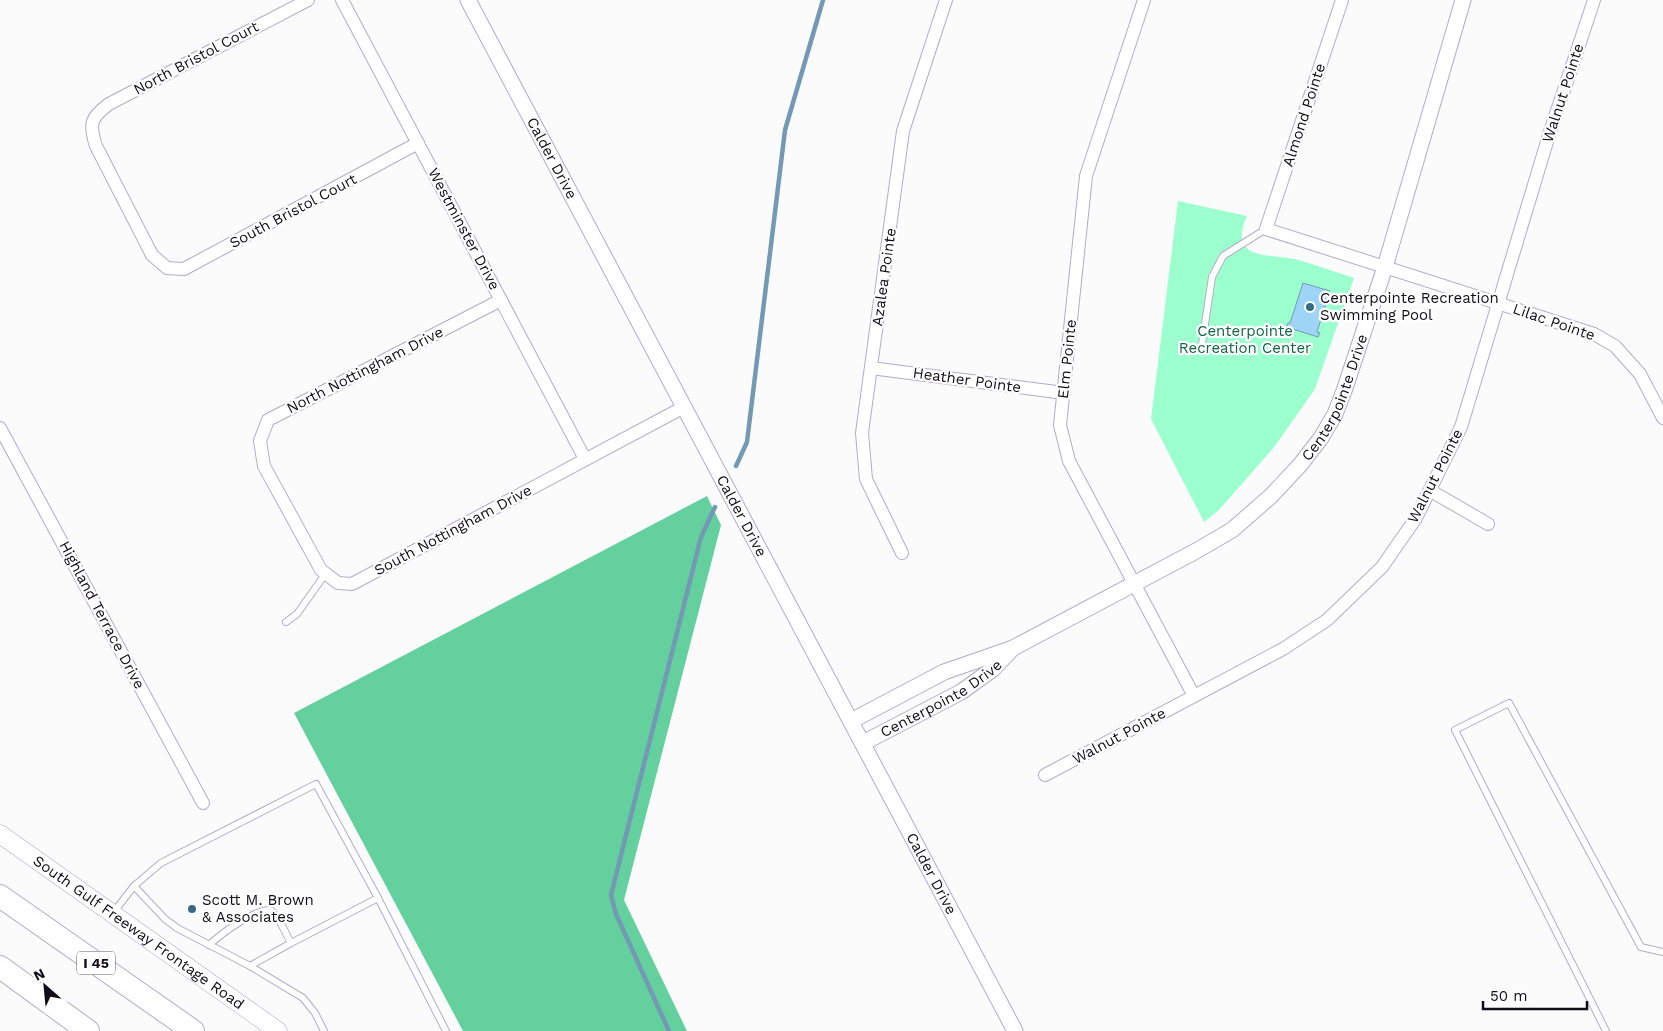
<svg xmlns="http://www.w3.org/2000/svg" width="1663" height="1031" font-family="'Work Sans',sans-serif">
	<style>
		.green { fill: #9cffce }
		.forest { fill: #63d09e }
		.water { fill: #9ed5f7; stroke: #7399b4 }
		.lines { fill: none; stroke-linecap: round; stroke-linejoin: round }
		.stream { stroke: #7399b4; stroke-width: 4.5 }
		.service-casing { stroke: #b3acc6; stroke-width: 8 }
		.minor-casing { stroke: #b3acc6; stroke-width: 14 }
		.tertiary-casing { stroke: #b3acc6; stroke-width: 17 }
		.secondary-casing { stroke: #b3acc6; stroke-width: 19 }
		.motorway-casing { stroke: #b3acc6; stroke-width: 24 }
		.service { stroke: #fff; stroke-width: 6 }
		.minor { stroke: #fff; stroke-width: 12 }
		.tertiary { stroke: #fff; stroke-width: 15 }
		.secondary { stroke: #fff; stroke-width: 18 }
		.motorway { stroke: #fff; stroke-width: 22 }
		.poi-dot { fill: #366b87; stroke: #fff; stroke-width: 2 }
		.labels { text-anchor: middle; stroke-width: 4.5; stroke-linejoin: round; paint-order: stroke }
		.shield { fill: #fff; stroke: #58565c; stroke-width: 1 }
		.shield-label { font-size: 14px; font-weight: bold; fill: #100d16 }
		.street-label { font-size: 15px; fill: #100d16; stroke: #fff }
		.poi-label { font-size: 15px; fill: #100d16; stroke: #fff; text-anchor: start }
		.park-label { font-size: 15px; fill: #126545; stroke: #fff }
	</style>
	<rect width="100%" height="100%" fill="#fbfbfb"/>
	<path class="green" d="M 1178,201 L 1247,216 C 1226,263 1273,253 1299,260 C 1318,266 1336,272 1354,278 L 1315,389 L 1275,446 L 1219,510 L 1204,522 L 1151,419 Z"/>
	<polygon class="forest" points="707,496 721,525 624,900 687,1031 463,1031 294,713"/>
	<polygon class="water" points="1303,283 1330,291 1317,332 1320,333 1318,337 1286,327 1288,323 1290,323"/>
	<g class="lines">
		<g class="stream">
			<polyline points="736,466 747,442 785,130 823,0"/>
			<polyline points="669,1031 616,914 611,895 701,537 715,507"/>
		</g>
		<g class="service-casing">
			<g id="service">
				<polyline points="1201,351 1212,277 1223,256 1266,229"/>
				<polyline points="286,622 297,614 326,573"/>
				<polyline points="134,886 165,919 177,928 250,966 303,998 315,1013 324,1031"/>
				<polyline points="113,913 134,886 161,863 316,784 378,898 446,1031"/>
				<polyline points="291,943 378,898"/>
				<path d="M 209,945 C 221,934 254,909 271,910 L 279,920 L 291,943 L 250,966"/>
				<polyline points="1606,1031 1455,730 1509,703 1641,947 1663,952"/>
			</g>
		</g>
		<g class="minor-casing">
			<g id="minor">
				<path d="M 308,0 L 109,104 C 90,118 89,124 96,146 L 152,255 L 167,268 L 184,269 L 418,143"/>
				<polyline points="342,0 585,459"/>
				<polyline points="1144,0 1086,176 1060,425 1069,461 1194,696"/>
				<polyline points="1342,0 1266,229 1594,334 1615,346 1640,374 1663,418"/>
				<polyline points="501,300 268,420 260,441 264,466 321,570 338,583 352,584 684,407"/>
				<polyline points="871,368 1064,393"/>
				<polyline points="0,428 203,803"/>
				<polyline points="1431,491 1488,524"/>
				<polyline points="902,553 866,479 862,433 903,131 946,0"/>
				<polyline points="1045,775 1283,649 1327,620 1382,567 1416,518 1461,427 1549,135 1594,0"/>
			</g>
		</g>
		<g class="tertiary-casing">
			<g id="tertiary">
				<path id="s1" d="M 468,0 L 1015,1031"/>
				<path id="s2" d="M 851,721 L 944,672 L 1013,648 L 1196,551 L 1232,530 L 1271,496 L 1300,465 L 1321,438 L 1335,414 L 1344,391 L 1385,267 L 1463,0"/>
				<path id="s3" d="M 863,743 L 961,692 L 993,669 L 1012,649"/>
			</g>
		</g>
		<g class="secondary-casing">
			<g id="secondary">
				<path id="s4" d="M 0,834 L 278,1031"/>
			</g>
		</g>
		<g class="motorway-casing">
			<g id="motorway">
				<polyline points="0,896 193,1031"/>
				<polyline points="0,967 88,1031"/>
			</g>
		</g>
		<use href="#service" class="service"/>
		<use href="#minor" class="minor"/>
		<use href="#tertiary" class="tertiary"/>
		<use href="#secondary" class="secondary"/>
		<use href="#motorway" class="motorway"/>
	</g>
	<g class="poi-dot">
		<circle cx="1310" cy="307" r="5"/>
		<circle cx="192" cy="909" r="5"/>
	</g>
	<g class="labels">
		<rect class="shield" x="77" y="951.5" width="38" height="23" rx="4"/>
		<g class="shield-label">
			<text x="96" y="968">I 45</text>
		</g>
		<g class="street-label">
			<text transform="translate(196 58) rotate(-28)" y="5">North Bristol Court</text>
			<text transform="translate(1563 93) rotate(-72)" y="5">Walnut Pointe</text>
			<text transform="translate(1304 115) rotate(-72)" y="5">Almond Pointe</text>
			<text dy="5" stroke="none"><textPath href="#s1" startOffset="179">Calder Drive</textPath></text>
			<text transform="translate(293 211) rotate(-28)" y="5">South Bristol Court</text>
			<text transform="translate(464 229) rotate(62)" y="5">Westminster Drive</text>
			<text transform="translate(884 277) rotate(-82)" y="5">Azalea Pointe</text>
			<text transform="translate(1554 322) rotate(19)" y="5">Lilac Pointe</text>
			<text transform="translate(1067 359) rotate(-84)" y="5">Elm Pointe</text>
			<text transform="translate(365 370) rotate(-27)" y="5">North Nottingham Drive</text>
			<text transform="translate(967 380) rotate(8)" y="5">Heather Pointe</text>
			<text dy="5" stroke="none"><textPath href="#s2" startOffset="598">Centerpointe Drive</textPath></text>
			<text transform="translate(1435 476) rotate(-63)" y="5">Walnut Pointe</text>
			<text dy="5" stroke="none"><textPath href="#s1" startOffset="584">Calder Drive</textPath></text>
			<text transform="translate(453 530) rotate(-28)" y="5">South Nottingham Drive</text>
			<text transform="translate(102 615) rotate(62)" y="5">Highland Terrace Drive</text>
			<text dy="5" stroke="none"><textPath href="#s3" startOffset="90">Centerpointe Drive</textPath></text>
			<text transform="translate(1119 736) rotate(-28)" y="5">Walnut Pointe</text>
			<text dy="5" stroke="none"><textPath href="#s1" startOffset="989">Calder Drive</textPath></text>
			<text dy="5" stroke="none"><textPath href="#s4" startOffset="170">South Gulf Freeway Frontage Road</textPath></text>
		</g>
		<g class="poi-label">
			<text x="1320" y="303">Centerpointe Recreation<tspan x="1320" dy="17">Swimming Pool</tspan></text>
			<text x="202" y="905">Scott M. Brown<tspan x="202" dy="17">&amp; Associates</tspan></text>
		</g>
		<g class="park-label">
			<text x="1245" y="336">Centerpointe<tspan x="1245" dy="17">Recreation Center</tspan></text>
		</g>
	</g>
	<g transform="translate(45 986) rotate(333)" stroke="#ffffff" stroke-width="4" paint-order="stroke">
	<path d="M0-4L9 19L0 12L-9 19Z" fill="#100d16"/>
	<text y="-8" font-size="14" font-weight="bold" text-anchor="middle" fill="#100d16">N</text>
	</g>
	<path d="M1483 1001v8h104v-8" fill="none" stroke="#100d16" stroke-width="2.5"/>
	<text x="1490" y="1001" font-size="15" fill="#100d16" stroke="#ffffff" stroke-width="4" paint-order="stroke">50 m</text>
</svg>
